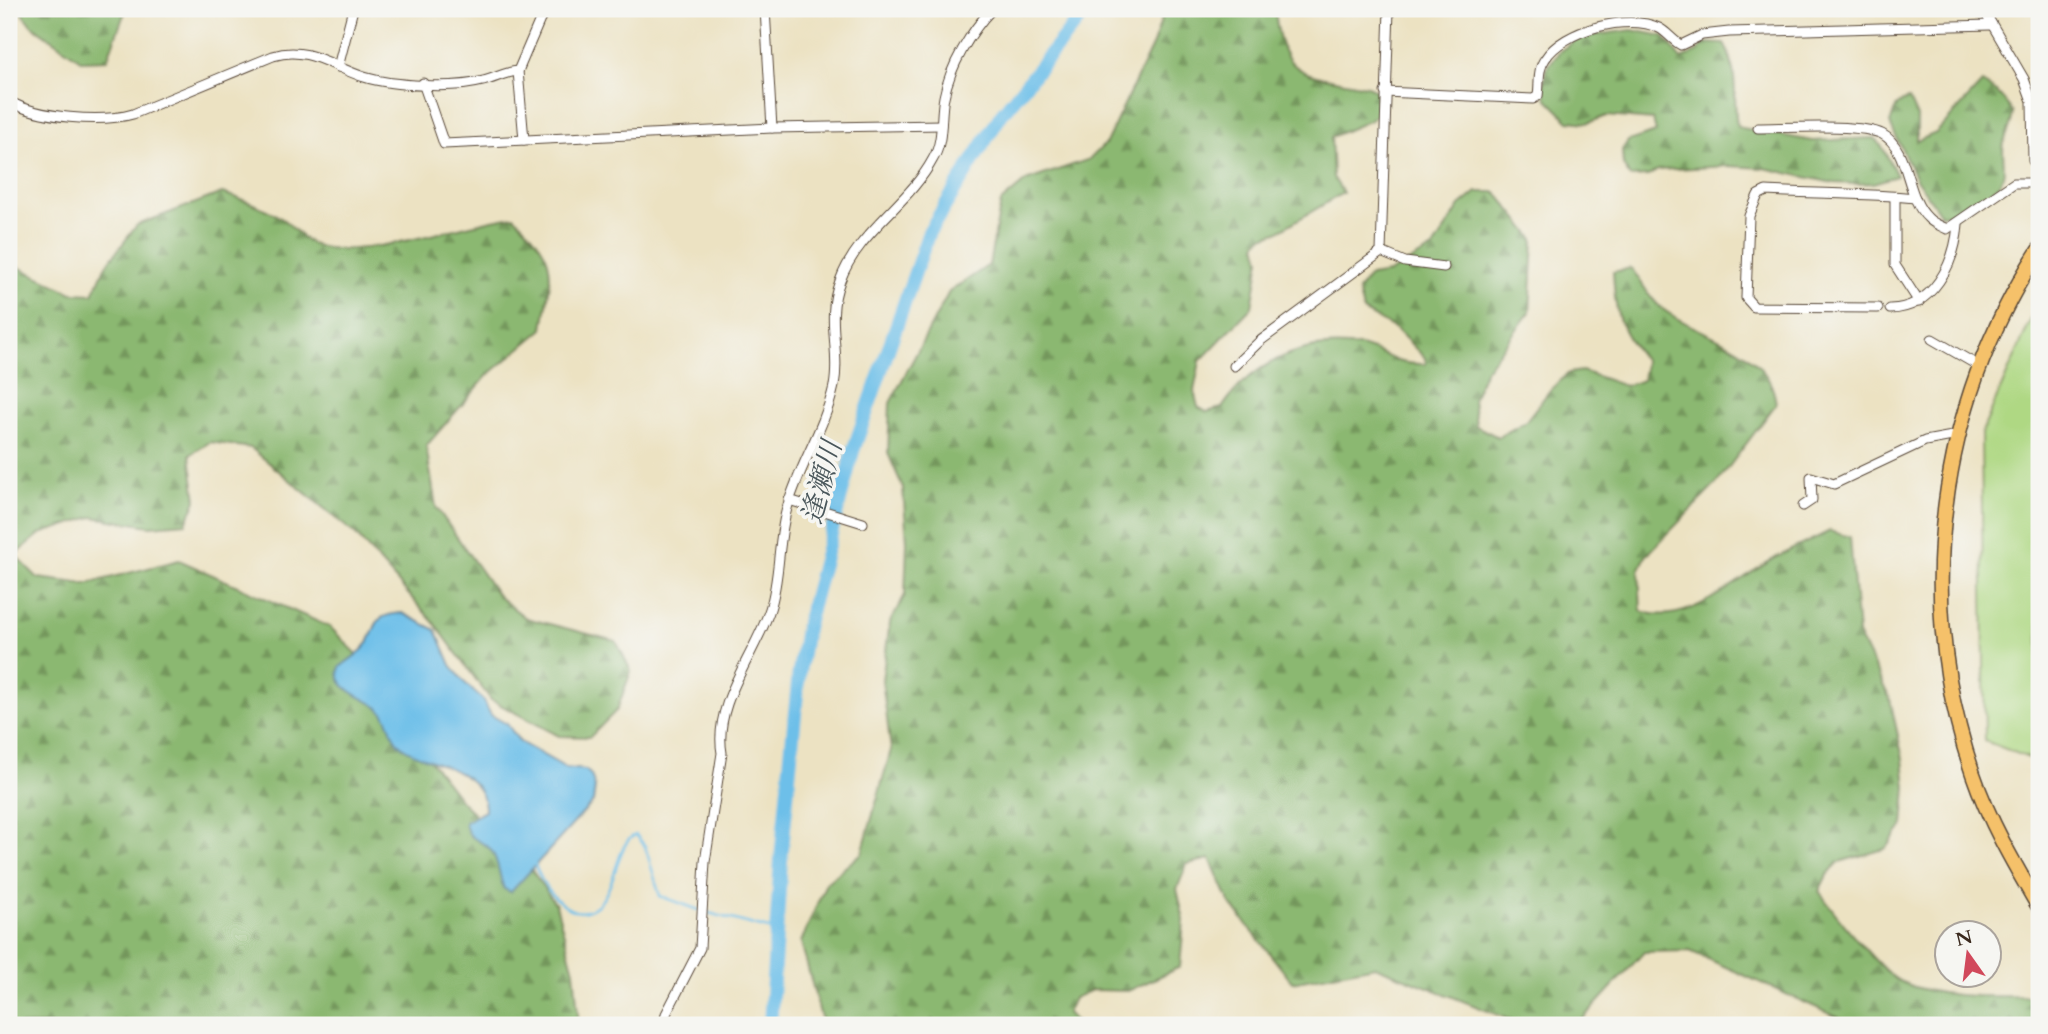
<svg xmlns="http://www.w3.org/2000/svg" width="2048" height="1034" font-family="Cardo,'Noto Serif JP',serif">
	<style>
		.green { fill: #afd883; stroke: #758150; stroke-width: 2 }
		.forest { fill: url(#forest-firs); stroke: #637148; stroke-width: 2 }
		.water { fill: #6dbfe9; stroke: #547484; stroke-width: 2 }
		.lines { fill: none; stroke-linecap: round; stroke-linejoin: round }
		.stream { stroke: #6dbfe9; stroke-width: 2.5 }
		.river { stroke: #6dbfe9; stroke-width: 14 }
		.street-casing { stroke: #564637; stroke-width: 11 }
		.primary-casing { stroke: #564637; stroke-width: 17 }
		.street { stroke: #fff; stroke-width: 9 }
		.primary { stroke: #f5c16b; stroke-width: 14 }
		.labels { text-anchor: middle; stroke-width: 7; stroke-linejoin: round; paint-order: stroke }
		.water-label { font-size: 28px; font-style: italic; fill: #4a575b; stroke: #f6f6f2 }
	</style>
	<defs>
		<pattern id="forest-firs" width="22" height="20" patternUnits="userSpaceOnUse" patternTransform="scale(1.75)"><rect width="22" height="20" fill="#8bb871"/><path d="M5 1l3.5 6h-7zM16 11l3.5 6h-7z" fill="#73965c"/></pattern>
	</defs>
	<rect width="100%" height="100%" fill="#f6f6f2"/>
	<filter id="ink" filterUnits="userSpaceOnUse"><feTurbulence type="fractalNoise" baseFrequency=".0143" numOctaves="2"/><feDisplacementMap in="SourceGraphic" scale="14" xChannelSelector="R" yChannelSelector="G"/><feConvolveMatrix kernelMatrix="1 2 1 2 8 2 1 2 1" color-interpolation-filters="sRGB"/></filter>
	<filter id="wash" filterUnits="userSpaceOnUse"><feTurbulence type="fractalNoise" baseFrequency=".00686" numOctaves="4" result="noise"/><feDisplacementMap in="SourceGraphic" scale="28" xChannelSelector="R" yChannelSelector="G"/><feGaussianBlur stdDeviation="1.57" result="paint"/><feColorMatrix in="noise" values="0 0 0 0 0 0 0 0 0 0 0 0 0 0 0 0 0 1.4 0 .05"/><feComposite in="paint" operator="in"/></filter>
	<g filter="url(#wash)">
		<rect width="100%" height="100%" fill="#ece2c2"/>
		<polygon class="green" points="2039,301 2039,762 1985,741 1981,434"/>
		<g class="forest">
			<polygon points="19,9 126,9 107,60 82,61 31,25"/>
			<path d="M 1165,9 L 1275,9 C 1281,76 1302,74 1361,85 C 1369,86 1376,88 1379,95 C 1381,100 1381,107 1381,112 L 1369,121 L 1331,137 L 1333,177 L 1343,193 L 1277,232 L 1262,237 L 1256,244 L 1260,259 L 1252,307 L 1200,361 L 1194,391 L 1198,407 L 1207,412 L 1222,408 C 1250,366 1297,342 1348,346 C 1353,347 1359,345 1364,347 C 1393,355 1390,365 1426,364 L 1425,358 L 1396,329 L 1363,311 L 1358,290 L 1370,276 L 1389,273 L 1433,248 L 1460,206 L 1477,192 L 1496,192 L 1534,239 L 1530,312 L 1484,372 L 1473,399 L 1476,426 L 1498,437 L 1525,422 L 1551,389 L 1569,373 L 1582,371 L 1625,386 L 1643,380 L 1645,361 C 1617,326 1616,316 1613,272 L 1631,268 C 1643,283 1649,299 1664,310 C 1702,338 1770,347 1776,404 L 1716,484 L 1646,556 L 1639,571 L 1641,611 C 1687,628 1734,581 1772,560 C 1790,549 1811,541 1830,531 L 1850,537 L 1858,634 L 1890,699 L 1903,759 L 1906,787 L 1903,826 L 1885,849 L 1839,862 L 1827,875 L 1819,891 C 1832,910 1883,975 1901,982 C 1943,1000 1995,996 2039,996 L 2039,1025 L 1855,1025 L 1690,951 L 1644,952 L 1577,1025 L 1523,1025 L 1375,966 L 1292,982 L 1230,903 L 1210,859 L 1187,864 L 1177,889 L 1184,920 L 1180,967 L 1128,991 L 1092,990 L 1074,998 L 1067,1013 L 1078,1025 L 823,1025 L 801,942 L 826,883 L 862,853 L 891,750 L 882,680 L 890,622 L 905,595 L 907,542 L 903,488 L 888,453 L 890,403 L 949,292 L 989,265 L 1001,202 L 1026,181 L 1090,159 L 1106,143 L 1153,44 Z"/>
			<path d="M 1632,30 L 1663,36 L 1681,59 L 1697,52 L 1705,43 L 1724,44 C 1739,69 1733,99 1737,127 L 1812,141 L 1874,138 L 1883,148 L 1897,176 L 1873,183 L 1854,184 L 1833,183 L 1764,168 L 1728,166 L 1658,170 L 1648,176 L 1630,177 L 1623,165 L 1622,150 L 1628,141 L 1656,132 L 1653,120 L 1606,116 L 1588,123 L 1569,121 L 1547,99 L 1543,88 L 1546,69 L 1560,51 L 1580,37 Z"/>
			<path d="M 1982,83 L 1997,92 L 2013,112 C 2012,125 2007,132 2004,143 C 2001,153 2006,165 2003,176 C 2000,191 1956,215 1941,215 L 1916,179 L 1890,124 C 1893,113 1896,101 1909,99 L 1917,117 L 1917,141 L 1936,133 Z"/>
			<path d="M 222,193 C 242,199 263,206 281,218 C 292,225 302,240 314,245 C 362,262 461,223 514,216 C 560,261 552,269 543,329 L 487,376 L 426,446 L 436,507 L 499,597 L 526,618 L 616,641 L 631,671 L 617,710 L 590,737 L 559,736 L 491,700 L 435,624 L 355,534 L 251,448 L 210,442 L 190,455 L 196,500 L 186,523 L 150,526 L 92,517 L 40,534 L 15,555 L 38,578 L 86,584 L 179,560 L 330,627 L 377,674 L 419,746 L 462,802 L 528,865 L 556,905 L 574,971 L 579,1025 L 9,1025 L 9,269 L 18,267 L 72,293 L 93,294 L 105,267 L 137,225 Z"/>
		</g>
		<path class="water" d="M 402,613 L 436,630 L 451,665 L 466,684 L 483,700 L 491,715 L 507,724 L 520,742 L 566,768 L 586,770 L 591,775 L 595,787 L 593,802 L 511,892 L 504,889 C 499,877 499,861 491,850 C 480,838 467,841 465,822 L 485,811 C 486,770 431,765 405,749 C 389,739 392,720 380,709 C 367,698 331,689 340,667 C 347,661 356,656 363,649 C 380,631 367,615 402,613 Z"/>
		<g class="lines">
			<g class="stream">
				<path d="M 534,862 C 540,883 566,922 592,909 C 617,896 615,841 636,835 L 645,846 L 660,896 L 699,910"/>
				<polyline points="705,912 776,931"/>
			</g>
			<polyline class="river" points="770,1025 781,860 799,672 806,628 853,451 929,232 1001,115 1087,9"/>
		</g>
	</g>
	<g filter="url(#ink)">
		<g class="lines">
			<g class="street-casing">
				<g id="street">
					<polyline points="765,9 772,128"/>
					<polyline points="1983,9 2024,79 2032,101 2033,161"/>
					<polyline points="338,67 353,9"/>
					<polyline points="518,71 542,15"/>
					<polyline points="423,83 444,144 772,128 941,125"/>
					<path d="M 1385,92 L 1533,99 L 1538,96 C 1540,83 1537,70 1545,59 C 1563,30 1628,13 1659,28 C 1667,32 1673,41 1681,45 L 1702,35 L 1729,32 L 1990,25"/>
					<path d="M 9,101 C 37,118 102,123 133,114 L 273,56 C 308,45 332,67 364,77 C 393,86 454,89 483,81 C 496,78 505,72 518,71 L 524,140"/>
					<path d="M 1758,128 C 1785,128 1861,123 1882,134 C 1910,149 1905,197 1928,218 C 1932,223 1941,226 1947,229 L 2014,183 L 2039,183"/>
					<polyline points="1895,197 1895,265 1919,302"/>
					<polyline points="1381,252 1405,262 1444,267"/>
					<path d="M 1878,308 L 1754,307 L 1746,298 L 1749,216 L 1758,195 L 1766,191 C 1816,194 1866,193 1915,198"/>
					<path d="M 1890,309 C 1933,308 1955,264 1958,224"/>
					<polyline points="1932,339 1979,366"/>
					<polyline points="1234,366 1260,341 1381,252 1389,9"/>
					<polyline points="789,500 863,523"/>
					<polyline points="1803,506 1812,500 1811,477 1834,484 1925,441 1958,435"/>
					<path d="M 664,1025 L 666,1014 L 700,948 L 705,862 L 722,753 C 713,703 755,655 770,609 C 781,575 777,539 788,505 C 800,465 825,427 834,386 C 841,350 825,320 840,281 C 858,231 909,204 933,159 C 944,141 940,117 944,97 C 950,66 971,31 992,9"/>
				</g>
			</g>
			<g class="primary-casing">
				<path id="primary" d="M 2039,250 C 1938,406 1913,598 1973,774 C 1989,821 2014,864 2039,907"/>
			</g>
			<use href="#street" class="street"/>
			<use href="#primary" class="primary"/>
		</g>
	</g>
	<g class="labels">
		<g class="water-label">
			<text transform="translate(821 482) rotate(-75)" y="10">逢瀬川</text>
		</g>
	</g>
	<rect width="2048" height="1034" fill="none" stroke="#f6f6f2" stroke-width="35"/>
	<g transform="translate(1968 954) rotate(346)"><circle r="33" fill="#f6f6f2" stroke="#aba49d" stroke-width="2"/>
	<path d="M0-5L12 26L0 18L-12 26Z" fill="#d1495b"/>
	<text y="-10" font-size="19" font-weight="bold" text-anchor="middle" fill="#3b2a1e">N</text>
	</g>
</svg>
